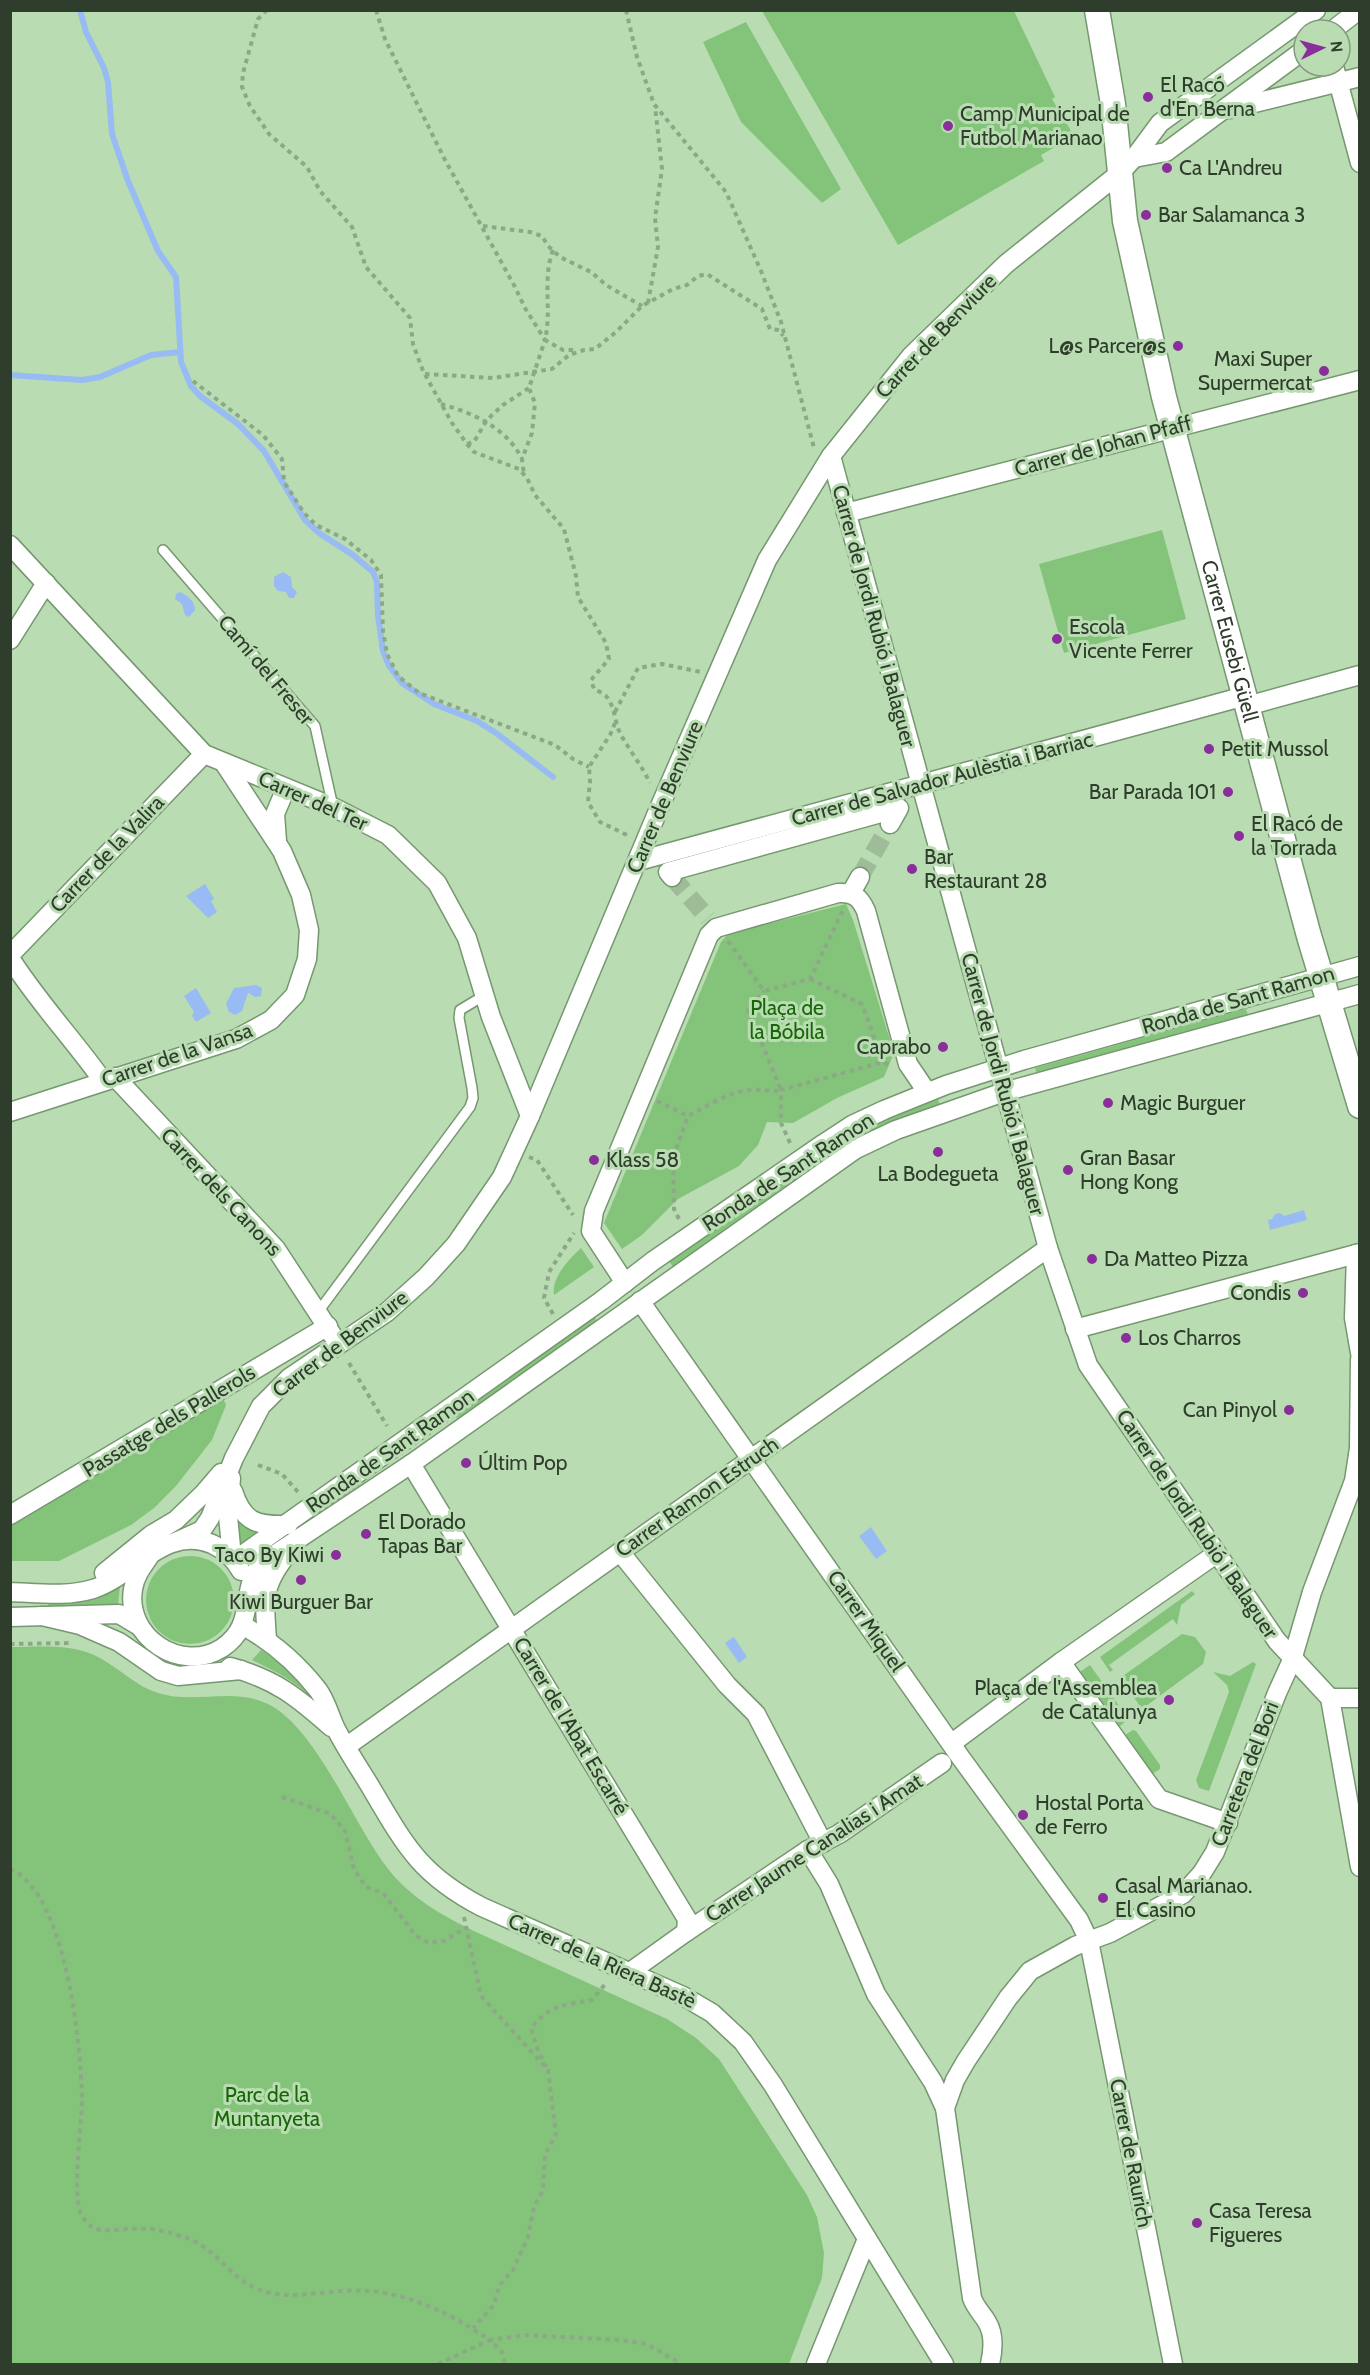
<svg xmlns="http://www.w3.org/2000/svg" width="1370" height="2375" font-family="Cabin,sans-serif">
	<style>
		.green { fill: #84c47a }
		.water { fill: #99bbf4 }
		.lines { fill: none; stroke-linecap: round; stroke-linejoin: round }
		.stream { stroke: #99bbf4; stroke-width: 6 }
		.street-tunnel { stroke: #9dbc97; stroke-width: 18; stroke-dasharray: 18 9; stroke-linecap: butt }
		.lane-casing { stroke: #769770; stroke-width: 12 }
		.street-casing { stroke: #769770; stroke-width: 21 }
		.secondary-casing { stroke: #769770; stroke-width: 27 }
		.path { stroke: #8ca886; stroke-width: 4; stroke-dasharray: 4.5 4.5; stroke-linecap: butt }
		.lane { stroke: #fff; stroke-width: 9 }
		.street { stroke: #fff; stroke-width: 18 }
		.secondary { stroke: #fff; stroke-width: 24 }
		.poi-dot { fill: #892e9a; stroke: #b9dcb2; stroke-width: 2 }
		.labels { text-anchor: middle; stroke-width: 6; stroke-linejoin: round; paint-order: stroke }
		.poi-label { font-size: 21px; fill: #2f3d2c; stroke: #b9dcb2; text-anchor: start }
		.street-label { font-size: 21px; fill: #2f3d2c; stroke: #b9dcb2 }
		.park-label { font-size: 21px; fill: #176706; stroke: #b9dcb2 }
	</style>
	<rect width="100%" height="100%" fill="#b9dcb2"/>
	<g class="green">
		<polygon points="762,11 1014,11 1055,97 1052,99 1074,136 1041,155 1044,161 898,245"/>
		<polygon points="746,22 841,189 822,203 741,122 703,42"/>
		<polygon points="1162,530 1186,619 1064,653 1039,564"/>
		<polygon points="846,904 853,920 894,1053 884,1077 837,1098 793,1123 767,1122 758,1145 739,1166 678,1199 642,1235 622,1249 604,1223 721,942 728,934"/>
		<polygon points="1246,1009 1248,1015 1037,1074 1035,1068"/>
		<polygon points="937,1098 940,1104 901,1118 858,1139 783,1188 673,1267 669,1261 781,1182 855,1134 898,1112"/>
		<path d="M 581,1248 L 594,1267 L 554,1295 C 551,1278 569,1259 581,1248 Z"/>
		<polygon points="593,1315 597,1321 458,1420 454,1414"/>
		<polygon points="223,1398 226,1405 212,1440 176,1486 154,1508 131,1525 59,1561 11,1561 10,1524"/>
		<polygon points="236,1514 268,1531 248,1543 241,1544 237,1534"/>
		<circle cx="190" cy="1600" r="44"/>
		<polygon points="120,1586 118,1605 48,1606 50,1600 92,1597"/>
		<polygon points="1192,1591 1195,1594 1181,1605 1177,1625 1173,1619 1109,1665 1113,1670 1110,1672 1100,1657"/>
		<polygon points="1182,1634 1195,1637 1206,1652 1203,1664 1142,1709 1120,1678"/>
		<path d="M 11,1647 C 40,1647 73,1643 100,1658 C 120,1669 136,1686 158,1693 C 195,1705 234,1686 270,1705 C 318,1731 354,1826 389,1870 C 411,1898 443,1916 474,1931 L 667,2019 L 696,2038 L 719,2059 L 807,2195 L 817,2217 L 824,2253 L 822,2278 L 789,2364 L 11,2364 Z"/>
		<path d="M 261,1650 C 282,1664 299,1677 313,1699 C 295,1681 275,1671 252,1660 Z"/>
		<polygon points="1253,1662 1256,1664 1209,1791 1199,1788 1196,1780 1229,1692 1227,1685 1213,1672 1230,1676"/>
		<polygon points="1090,1665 1127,1717 1126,1721 1119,1727 1115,1726 1077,1674"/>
		<polygon points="1133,1730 1136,1731 1160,1765 1160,1769 1152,1774 1124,1739 1125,1735"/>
	</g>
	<g class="water">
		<polygon points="283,572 291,577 292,587 297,592 294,598 289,598 286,592 278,591 274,586 274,577"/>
		<path d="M 180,592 C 188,596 195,601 195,610 L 189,617 L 185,615 L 182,604 L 175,599 L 176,594 Z"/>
		<polygon points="205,884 214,899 211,901 217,912 208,918 186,896"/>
		<polygon points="256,985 262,988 261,996 255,997 248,993 242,1011 235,1015 229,1012 226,1004 234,988"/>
		<polygon points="196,988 211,1013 196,1022 192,1016 194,1012 184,996"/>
		<polygon points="1304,1210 1307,1220 1270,1230 1268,1220 1272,1219 1275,1214 1280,1213 1284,1216"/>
		<polygon points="871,1527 887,1551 876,1559 859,1536"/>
		<polygon points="734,1637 747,1657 739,1663 725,1643"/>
	</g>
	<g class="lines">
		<g class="stream">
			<polyline points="80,10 86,32 104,68 108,82 112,134 128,181 158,251 176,277 181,362 191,386 200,396 238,424 264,451 305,520 319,533 353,555 373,572 377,582 378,615 383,651 389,666 402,683 434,704 477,721 496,733 553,777"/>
			<polyline points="10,375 82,380 100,377 151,355 180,352"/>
		</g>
		<g class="street-tunnel">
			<polyline points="672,877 708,918"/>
			<polyline points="860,877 890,824"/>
		</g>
		<g class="lane-casing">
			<g id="lane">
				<polyline points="163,550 315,726 333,807"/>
				<polyline points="318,1312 470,1107 473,1098 472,1088 459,1018 460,1010 485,995"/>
			</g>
		</g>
		<g class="street-casing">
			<g id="street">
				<polyline points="1333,30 1359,10"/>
				<polyline points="1334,66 1360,163"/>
				<polyline points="1230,109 1360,77"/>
				<polyline points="1134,158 1166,152 1304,50"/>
				<polyline points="831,456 1048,1248 1088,1365 1277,1641 1330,1698 1360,1867"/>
				<polyline points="846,513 1360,380"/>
				<polyline points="10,545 204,754 333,807 388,835 437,883 467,938 491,1017 530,1116"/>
				<polyline points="10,640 46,583"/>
				<polyline points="1247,706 1360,675"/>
				<polyline points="277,841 275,814 286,788"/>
				<polyline points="638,861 1245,696"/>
				<polyline points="672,877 668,872 899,808 890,824"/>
				<polyline points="851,893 860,877"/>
				<polyline points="10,955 204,754"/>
				<path d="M 10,958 C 38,1002 73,1039 103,1081"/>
				<polyline points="115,1077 276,1249 333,1336"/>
				<polyline points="10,1112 236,1039 271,1020 295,995 307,959 309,930 301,895 282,851 224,763"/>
				<polyline points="1356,1254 1354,1318 1360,1353"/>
				<path d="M 625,1283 L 591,1231 L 594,1211 L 709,935 L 716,928 L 838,893 C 853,892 860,897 866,911 L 908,1064 L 927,1092"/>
				<polyline points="640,1301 961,1758 1079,1920 1089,1941 1173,2364"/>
				<polyline points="1075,1329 1360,1253"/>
				<polyline points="411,1464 687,1919 686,1932 630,1972"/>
				<polyline points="231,1478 228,1516 232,1557"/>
				<path d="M 233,1491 C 243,1522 256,1526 288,1525"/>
				<polyline points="10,1515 328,1326"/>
				<polyline points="178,1541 202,1530 210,1518 234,1458 261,1406 289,1378 387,1312 426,1277 456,1244 502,1177 530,1116 660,806 767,560 831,456 911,356 1006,264 1121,172 1134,158 1160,123 1316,10"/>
				<polyline points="620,1552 727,1685 756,1714 823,1843"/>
				<path d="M 149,1557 C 142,1567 135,1576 133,1589 C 125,1637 181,1674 222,1648 C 258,1624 238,1590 262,1563 L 411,1464 L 856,1149 L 896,1130 L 1004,1092 L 1360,994"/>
				<polyline points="235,1560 601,1301 653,1261 823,1144 852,1125 884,1110 946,1085 1024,1060 1360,966"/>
				<polyline points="104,1573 151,1535 176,1520 203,1494 221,1473"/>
				<path d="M 10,1592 C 38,1593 66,1597 93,1589 C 132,1577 166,1524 212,1544 C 225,1550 234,1558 241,1571"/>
				<polyline points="42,1616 80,1625 119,1642 161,1671 178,1676 241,1670"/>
				<polyline points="10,1617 119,1614 139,1626"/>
				<path d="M 242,1625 C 271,1641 297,1663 318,1690 C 327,1702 330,1718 337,1731 C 347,1750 359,1768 370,1786 C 405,1845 419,1874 482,1907 L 683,1996 L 712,2013 L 743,2042 L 773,2085 L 944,2364"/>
				<path d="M 267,1639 C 264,1598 262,1585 289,1552"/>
				<polyline points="1061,1662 1159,1799 1228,1823"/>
				<path d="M 230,1667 C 275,1679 297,1697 331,1727"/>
				<polyline points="1330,1698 1360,1698"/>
				<polyline points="952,1743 1061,1662 1216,1554"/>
				<polyline points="347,1746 1048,1248"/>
				<path d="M 808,1850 L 829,1884 L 876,1994 L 933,2082 L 945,2108 L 972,2298 C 976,2309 982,2313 987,2322 C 995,2335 993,2351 990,2364"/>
				<polyline points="686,1932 808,1850 839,1834 942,1763"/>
				<polyline points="945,2108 955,2080 966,2061 1008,1998 1030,1971 1075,1946 1110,1933 1183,1894 1202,1873 1215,1852 1277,1693 1292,1660 1312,1592 1354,1481 1359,1448 1360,1359"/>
				<polyline points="816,2364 867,2239"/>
			</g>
		</g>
		<g class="secondary-casing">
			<g id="secondary">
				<path id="s1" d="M 1097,10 L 1113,104 L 1125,221 L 1164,397 L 1309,936 L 1360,1106"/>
			</g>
		</g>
		<g class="path">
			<path d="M 267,10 L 258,19 L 243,73 L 242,87 L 250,106 L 269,134 L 307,167 L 320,191 L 352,227 L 366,267 L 410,318 L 413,344 L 423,371 L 452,423 L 467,444 L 474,452 L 519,469 L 527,478 L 535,495 L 564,529 L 576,576 L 578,597 L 606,643 L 609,659 L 591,680 L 594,689 C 598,691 603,693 606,696 C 616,708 614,722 621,735 C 630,751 642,766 650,783"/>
			<polyline points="376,10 385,39 444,158 515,287 525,308 545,340 529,388 535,403 532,433 522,459 524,475"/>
			<polyline points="626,10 637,57 654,104 726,192 761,271 781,322 814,448"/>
			<polyline points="483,226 530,232 542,236 548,246 560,257 591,272 606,285 642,306"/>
			<path d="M 553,250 C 542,279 552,311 545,340 L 563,350 L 577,350"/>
			<polyline points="648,303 658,247 655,218 662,169 655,106"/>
			<polyline points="425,374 493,378 552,369 569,355 584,350 595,349 616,332 642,306 673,289 687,285 698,276 707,274 762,309 770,329 779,330 783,336"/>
			<polyline points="193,381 263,435 282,459 284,482 304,513 316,525 345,539 371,560 381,575 383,631 387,654 398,676 419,693 555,745 573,759 589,767"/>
			<path d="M 441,404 C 473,413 507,428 522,459"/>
			<polyline points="467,444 474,442 485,423 492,415 503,405 529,388"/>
			<polyline points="615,712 638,668 662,664 701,672"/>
			<polyline points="615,723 610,735 589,767 590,782 588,802 600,822 629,836"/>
			<polyline points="728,941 764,991 810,979 843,910"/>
			<polyline points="810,979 862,1004 883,1062"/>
			<path d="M 657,1101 L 688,1116 C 707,1106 730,1091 751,1090 C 762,1089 770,1092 781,1090 L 748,1010 L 764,991"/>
			<polyline points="790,1143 781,1123 781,1090 883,1062 889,1065"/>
			<polyline points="529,1157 537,1160 573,1215"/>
			<polyline points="679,1219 674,1209 673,1158 688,1116"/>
			<polyline points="553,1314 544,1298 549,1272 574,1233"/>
			<polyline points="349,1363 387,1426"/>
			<polyline points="258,1465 282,1474 298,1492"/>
			<polyline points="10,1644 73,1643"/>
			<polyline points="282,1797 331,1814 345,1831 354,1869 366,1887 383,1893 416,1936 429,1943 444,1941 465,1928"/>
			<path d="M 10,1869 C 66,1892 81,2045 82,2099 C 82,2125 71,2196 82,2216 C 85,2221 91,2227 95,2229 C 107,2232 119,2229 131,2229 C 145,2228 158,2229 171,2233 C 180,2236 193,2239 201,2245 C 227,2262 237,2286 270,2293 C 294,2298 319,2292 343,2291 C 398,2287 445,2310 490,2340 L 526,2335 L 619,2340 L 647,2344 L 681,2364"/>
			<polyline points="464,1917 481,1996 548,2070 556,2134 545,2155 543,2190 534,2207 528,2237 513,2270 499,2286 494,2305 473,2328"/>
			<path d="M 546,2067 L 537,2048 L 531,2028 C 550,2005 564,2005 592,2000 L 607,1982"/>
			<polyline points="438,2364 490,2340 502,2352 505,2364"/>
		</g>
		<use href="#lane" class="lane"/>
		<use href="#street" class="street"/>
		<use href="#secondary" class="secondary"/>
	</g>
	<g class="poi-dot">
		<circle cx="1148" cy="97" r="6"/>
		<circle cx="948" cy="126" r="6"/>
		<circle cx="1167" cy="168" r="6"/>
		<circle cx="1146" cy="215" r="6"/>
		<circle cx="1178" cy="346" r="6"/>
		<circle cx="1324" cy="371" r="6"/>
		<circle cx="1057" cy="639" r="6"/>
		<circle cx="1209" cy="749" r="6"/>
		<circle cx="1228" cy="792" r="6"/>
		<circle cx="1239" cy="836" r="6"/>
		<circle cx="912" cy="869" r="6"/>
		<circle cx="943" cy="1047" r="6"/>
		<circle cx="1108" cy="1103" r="6"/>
		<circle cx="938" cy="1152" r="6"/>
		<circle cx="594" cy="1160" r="6"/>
		<circle cx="1068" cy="1170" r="6"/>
		<circle cx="1092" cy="1259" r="6"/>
		<circle cx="1303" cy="1293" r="6"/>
		<circle cx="1126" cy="1338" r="6"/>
		<circle cx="1289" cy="1410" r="6"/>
		<circle cx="466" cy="1463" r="6"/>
		<circle cx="366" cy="1534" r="6"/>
		<circle cx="336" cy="1555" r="6"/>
		<circle cx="301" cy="1580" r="6"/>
		<circle cx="1169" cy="1700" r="6"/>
		<circle cx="1023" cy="1815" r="6"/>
		<circle cx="1103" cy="1898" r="6"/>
		<circle cx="1197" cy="2223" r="6"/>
	</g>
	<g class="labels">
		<g class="poi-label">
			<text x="1160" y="92">El Racó<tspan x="1160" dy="24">d'En Berna</tspan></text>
			<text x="960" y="121">Camp Municipal de<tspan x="960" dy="24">Futbol Marianao</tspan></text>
			<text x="1179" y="175">Ca L'Andreu</text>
			<text x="1158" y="222">Bar Salamanca 3</text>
			<text x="1166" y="353" text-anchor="end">L@s Parcer@s</text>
			<text x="1312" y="366" text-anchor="end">Maxi Super<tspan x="1312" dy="24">Supermercat</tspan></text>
			<text x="1069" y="634">Escola<tspan x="1069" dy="24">Vicente Ferrer</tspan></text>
			<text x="1221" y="756">Petit Mussol</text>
			<text x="1216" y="799" text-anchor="end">Bar Parada 101</text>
			<text x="1251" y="831">El Racó de<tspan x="1251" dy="24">la Torrada</tspan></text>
			<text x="924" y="864">Bar<tspan x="924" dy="24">Restaurant 28</tspan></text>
			<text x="931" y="1054" text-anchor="end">Caprabo</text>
			<text x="1120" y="1110">Magic Burguer</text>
			<text x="1080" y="1165">Gran Basar<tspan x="1080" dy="24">Hong Kong</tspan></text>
			<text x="606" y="1167">Klass 58</text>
			<text x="938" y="1181" text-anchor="middle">La Bodegueta</text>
			<text x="1104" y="1266">Da Matteo Pizza</text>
			<text x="1291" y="1300" text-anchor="end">Condis</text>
			<text x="1138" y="1345">Los Charros</text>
			<text x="1277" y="1417" text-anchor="end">Can Pinyol</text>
			<text x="478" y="1470">Últim Pop</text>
			<text x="378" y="1529">El Dorado<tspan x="378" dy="24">Tapas Bar</tspan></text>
			<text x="324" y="1562" text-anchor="end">Taco By Kiwi</text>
			<text x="301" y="1609" text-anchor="middle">Kiwi Burguer Bar</text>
			<text x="1157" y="1695" text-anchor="end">Plaça de l'Assemblea<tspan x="1157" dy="24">de Catalunya</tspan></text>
			<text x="1035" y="1810">Hostal Porta<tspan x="1035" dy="24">de Ferro</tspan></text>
			<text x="1115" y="1893">Casal Marianao.<tspan x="1115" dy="24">El Casino</tspan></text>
			<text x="1209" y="2218">Casa Teresa<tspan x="1209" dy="24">Figueres</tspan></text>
		</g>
		<g class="street-label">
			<text transform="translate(936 336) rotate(-46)" y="7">Carrer de Benviure</text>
			<text transform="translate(1103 446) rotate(-15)" y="7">Carrer de Johan Pfaff</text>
			<text transform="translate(874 616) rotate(75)" y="7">Carrer de Jordi Rubió i Balaguer</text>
			<text dy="7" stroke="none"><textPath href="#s1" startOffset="646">Carrer Eusebi Güell</textPath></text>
			<text transform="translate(266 670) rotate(50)" y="7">Camí del Freser</text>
			<text transform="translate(942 779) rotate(-15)" y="7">Carrer de Salvador Aulèstia i Barriac</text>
			<text transform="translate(665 797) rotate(-67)" y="7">Carrer de Benviure</text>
			<text transform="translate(313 801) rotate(24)" y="7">Carrer del Ter</text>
			<text transform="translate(107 854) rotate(-46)" y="7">Carrer de la Valira</text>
			<text transform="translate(1238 1000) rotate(-16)" y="7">Ronda de Sant Ramon</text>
			<text transform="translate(177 1055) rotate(-19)" y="7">Carrer de la Vansa</text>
			<text transform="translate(1003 1084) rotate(75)" y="7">Carrer de Jordi Rubió i Balaguer</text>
			<text transform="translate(788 1172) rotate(-33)" y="7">Ronda de Sant Ramon</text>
			<text transform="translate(221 1192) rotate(47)" y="7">Carrer dels Canons</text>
			<text transform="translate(340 1344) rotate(-37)" y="7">Carrer de Benviure</text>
			<text transform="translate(169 1421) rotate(-31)" y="7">Passatge dels Pallerols</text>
			<text transform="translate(390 1451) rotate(-35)" y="7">Ronda de Sant Ramon</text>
			<text transform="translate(697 1497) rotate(-35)" y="7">Carrer Ramon Estruch</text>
			<text transform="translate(1197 1524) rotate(56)" y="7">Carrer de Jordi Rubió i Balaguer</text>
			<text transform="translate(866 1621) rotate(55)" y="7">Carrer Miquel</text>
			<text transform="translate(571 1726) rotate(59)" y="7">Carrer de l'Abat Escarré</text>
			<text transform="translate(1245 1774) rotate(-69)" y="7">Carretera del Bori</text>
			<text transform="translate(814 1848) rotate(-33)" y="7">Carrer Jaume Canalias i Amat</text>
			<text transform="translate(602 1961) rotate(24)" y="7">Carrer de la Riera Bastè</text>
			<text transform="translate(1131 2153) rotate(79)" y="7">Carrer de Raurich</text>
		</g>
		<g class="park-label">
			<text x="787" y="1015">Plaça de<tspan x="787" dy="24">la Bóbila</tspan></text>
			<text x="267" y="2102">Parc de la<tspan x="267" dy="24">Muntanyeta</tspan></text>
		</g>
	</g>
	<rect width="1370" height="2375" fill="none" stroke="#2f3d2c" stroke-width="24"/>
	<g transform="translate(1322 48) rotate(85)"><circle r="28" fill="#b9dcb2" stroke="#829c7c" stroke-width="1.5"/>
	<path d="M0-4.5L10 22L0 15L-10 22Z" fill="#892e9a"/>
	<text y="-9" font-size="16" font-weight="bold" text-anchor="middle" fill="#2f3d2c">N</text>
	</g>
</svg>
